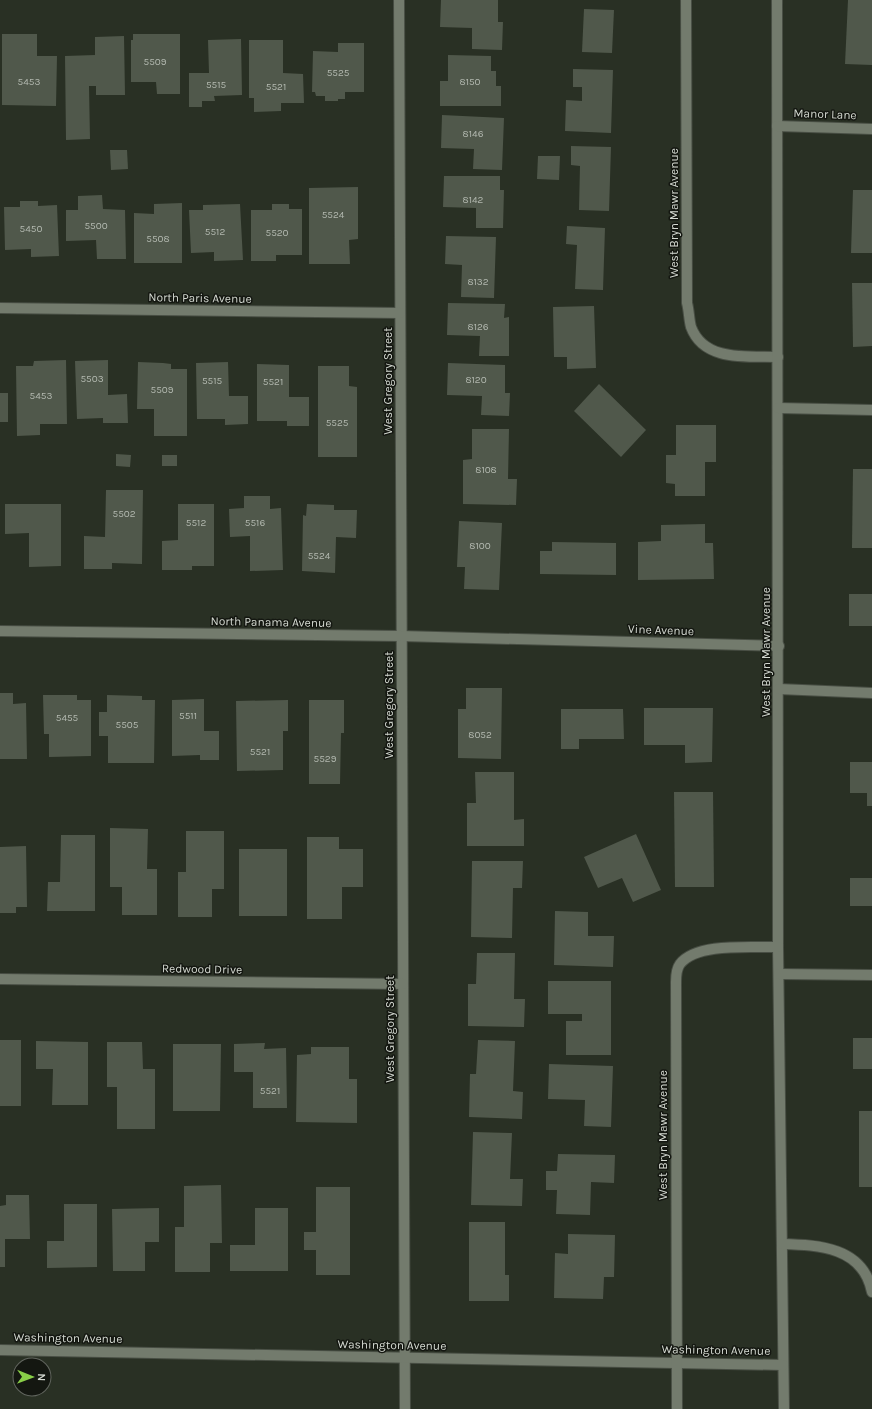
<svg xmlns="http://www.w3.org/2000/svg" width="872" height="1409" font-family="Karla,sans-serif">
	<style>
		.building { fill: #50584b }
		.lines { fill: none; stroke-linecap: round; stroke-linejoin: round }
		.minor-casing { stroke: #484e44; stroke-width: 12 }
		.minor { stroke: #737b6d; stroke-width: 10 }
		.labels { text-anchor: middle; stroke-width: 3; stroke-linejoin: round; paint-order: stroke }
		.number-label { font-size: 10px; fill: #b3b9b0 }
		.street-label { font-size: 12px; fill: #d4d9d1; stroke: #141711 }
	</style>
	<rect width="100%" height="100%" fill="#293024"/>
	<g class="building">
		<polygon points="441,0 498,0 498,22 503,22 502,50 472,49 472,28 440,27"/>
		<polygon points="848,0 872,0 872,65 845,64"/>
		<polygon points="584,9 614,10 612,53 582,52"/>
		<polygon points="2,34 37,34 37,56 57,56 56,106 2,105"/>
		<polygon points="133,34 180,34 180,94 157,94 156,82 131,82 131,40 133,40"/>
		<polygon points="124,36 125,95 96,95 96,86 89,86 90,139 66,140 65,56 95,55 95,37"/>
		<polygon points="241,39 242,95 214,96 215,101 202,101 202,107 189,107 189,73 209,73 208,40"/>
		<polygon points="249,40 283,40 283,73 303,74 304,103 281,103 281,111 254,112 254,98 249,98"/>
		<polygon points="338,43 364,43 364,92 345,92 345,99 338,99 338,101 325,101 325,96 316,96 315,92 312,92 313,51 338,52"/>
		<polygon points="448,55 491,56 491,71 496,71 496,86 501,86 501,106 440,106 440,81 448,81"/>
		<polygon points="573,69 613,70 611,133 565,131 566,100 582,101 582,87 573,87"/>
		<polygon points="442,115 504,118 502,170 473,169 474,149 441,148"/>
		<polygon points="571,146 611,147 609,211 579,210 580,166 571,165"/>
		<polygon points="110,150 127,150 128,169 111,170"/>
		<polygon points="538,156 560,156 559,180 537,179"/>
		<polygon points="444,176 500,176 500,190 504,190 503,228 476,228 476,208 443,207"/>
		<polygon points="358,187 358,239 349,240 350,264 309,264 309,188"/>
		<polygon points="853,190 872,190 872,253 851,253"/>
		<polygon points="102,195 103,209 125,210 126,259 97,259 96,240 66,241 66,210 78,210 78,196"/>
		<polygon points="20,201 38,201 38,206 57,205 59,256 31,257 31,249 5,250 4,207 20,207"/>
		<polygon points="182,203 182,263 134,263 134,213 154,214 154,204"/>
		<polygon points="240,204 243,260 214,261 214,252 191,253 189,210 203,210 203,205"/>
		<polygon points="272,204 289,204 289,209 302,209 302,255 276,255 276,261 251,261 251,210 272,210"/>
		<polygon points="567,226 605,228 603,290 575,289 577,245 566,244"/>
		<polygon points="446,236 496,237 494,298 461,297 462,265 445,264"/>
		<polygon points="852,283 872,283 872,346 853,347"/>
		<polygon points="448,303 505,304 504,318 509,317 509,356 479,356 480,336 447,335"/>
		<polygon points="594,306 596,368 567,369 567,357 554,357 553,307"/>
		<polygon points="66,360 67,424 40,424 40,435 17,436 16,366 33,366 34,361"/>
		<polygon points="108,360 108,395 127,394 128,423 103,423 103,418 77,419 75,361"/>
		<polygon points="138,362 163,363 171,364 171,369 187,369 187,436 154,436 154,409 137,409"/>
		<polygon points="228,362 229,396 248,396 248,424 225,425 225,419 197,419 196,363"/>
		<polygon points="448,363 505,365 505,393 510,393 509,416 481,415 482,396 447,395"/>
		<polygon points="257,364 289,365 289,397 309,397 309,426 287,426 287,421 257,421"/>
		<polygon points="318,366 349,366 349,386 357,387 357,457 318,457"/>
		<polygon points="599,384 646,430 621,457 574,411"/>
		<rect x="0" y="393" width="8" height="29"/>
		<polygon points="676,425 716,425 716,462 705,462 705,496 675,496 675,484 666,483 666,455 676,455"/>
		<polygon points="472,429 509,429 508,479 517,479 516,505 463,504 463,460 472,459"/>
		<polygon points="116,454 131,455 130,467 116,466"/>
		<rect x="162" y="455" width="15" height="11"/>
		<polygon points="853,469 872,469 872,548 852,548"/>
		<polygon points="106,490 143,490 142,564 112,563 112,569 84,569 84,536 105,537"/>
		<polygon points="244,496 270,496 270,509 281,508 283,570 250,571 250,536 230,537 229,509 244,508"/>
		<polygon points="5,504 61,504 61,566 29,567 29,533 5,534"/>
		<polygon points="178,504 214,504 214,566 192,566 192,570 162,570 162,541 178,540"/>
		<polygon points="307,504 334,505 334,510 357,510 356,538 336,537 335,573 302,571 303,515 306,516"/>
		<polygon points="459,521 502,523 499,590 464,589 465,567 457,567"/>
		<polygon points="705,524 705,543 713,543 714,579 638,580 638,542 661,541 661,525"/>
		<polygon points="552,542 616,543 616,575 540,574 540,551 552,551"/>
		<rect x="849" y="594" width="23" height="32"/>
		<polygon points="466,688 502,688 501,759 458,758 458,709 466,709"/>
		<polygon points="0,693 13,693 13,704 26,703 27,759 0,759"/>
		<polygon points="43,695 77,695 77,700 91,700 91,756 49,757 49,734 44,734"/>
		<polygon points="107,695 142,696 142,700 155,700 154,763 108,763 108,736 99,736 99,712 107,712"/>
		<polygon points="204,699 204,731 219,731 219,760 200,760 200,755 172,756 172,700"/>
		<polygon points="288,700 288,731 283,731 283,770 237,771 236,701"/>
		<polygon points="309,700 344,700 344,733 341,733 340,784 309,784"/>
		<polygon points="644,708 713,708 712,762 685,763 685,745 644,745"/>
		<polygon points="561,709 623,709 624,739 579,739 579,749 561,749"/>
		<polygon points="850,762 872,762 872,806 867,806 867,793 850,793"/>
		<polygon points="475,772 514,772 514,820 524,819 524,846 467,846 467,803 476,803"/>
		<polygon points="674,792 713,792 714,887 675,887"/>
		<polygon points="110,828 148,829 147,869 157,869 157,915 122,915 122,887 110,887"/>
		<polygon points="186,831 224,831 224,889 212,889 212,917 178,917 178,872 186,872"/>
		<polygon points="636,834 661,890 633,902 622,878 598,888 584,857"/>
		<polygon points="61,835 95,835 95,911 47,911 48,882 60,882"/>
		<polygon points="307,837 339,837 339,849 363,849 363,887 342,887 342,919 307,919"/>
		<polygon points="26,846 27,907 16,907 16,913 0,913 0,847"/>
		<rect x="239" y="849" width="48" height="67"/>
		<polygon points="472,861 523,861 522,888 513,888 512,938 471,937"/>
		<rect x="850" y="878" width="22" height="28"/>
		<polygon points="555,911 588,912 588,936 614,936 613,967 554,965"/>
		<polygon points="477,953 515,953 514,999 525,999 524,1027 468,1026 468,984 476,984"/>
		<polygon points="548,981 611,981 611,1055 566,1055 566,1021 582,1021 582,1014 548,1014"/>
		<rect x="853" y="1038" width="19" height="31"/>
		<rect x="0" y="1040" width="21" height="66"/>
		<polygon points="478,1040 515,1041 513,1091 523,1092 522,1119 469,1117 470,1074 476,1074"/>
		<polygon points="36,1041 88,1042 88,1105 52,1105 53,1069 36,1069"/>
		<polygon points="107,1042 142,1042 143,1069 155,1069 155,1129 117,1129 117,1087 107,1087"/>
		<polygon points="265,1043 264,1049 286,1048 287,1108 253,1108 253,1072 234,1072 234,1044"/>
		<polygon points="173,1044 221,1044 220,1111 173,1111"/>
		<polygon points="311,1047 349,1047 349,1079 357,1079 357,1123 296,1122 297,1055 311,1054"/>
		<polygon points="549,1064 613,1066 611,1127 584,1126 585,1100 548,1099"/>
		<rect x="859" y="1111" width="13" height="76"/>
		<polygon points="473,1132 512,1133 510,1179 523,1179 522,1206 471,1205"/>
		<polygon points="558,1154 615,1155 614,1183 591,1182 590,1215 556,1214 557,1190 546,1190 546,1171 557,1171"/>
		<polygon points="221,1185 222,1243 210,1243 210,1272 175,1272 175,1227 184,1227 184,1186"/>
		<polygon points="316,1187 350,1187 350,1275 316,1275 316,1250 304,1250 304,1232 316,1232"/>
		<polygon points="6,1195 29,1195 30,1239 5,1239 5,1267 0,1267 0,1206 6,1205"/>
		<polygon points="64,1204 97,1204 97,1267 47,1268 47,1241 64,1241"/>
		<polygon points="159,1208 159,1242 145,1242 145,1271 113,1271 112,1209"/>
		<polygon points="255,1208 288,1208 288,1271 230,1271 230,1245 255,1245"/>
		<polygon points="469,1222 505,1222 505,1275 509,1275 509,1301 469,1301"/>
		<polygon points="568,1234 615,1235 614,1277 604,1277 603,1299 554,1298 555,1253 568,1254"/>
	</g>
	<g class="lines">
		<g class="minor-casing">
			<g id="minor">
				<polyline points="399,0 405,1409"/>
				<path d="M 686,0 L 687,303 C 689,310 689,320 691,327 C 704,362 747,356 778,357"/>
				<polyline points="777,0 778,947 784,1409"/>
				<polyline points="777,126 872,129"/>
				<polyline points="0,308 400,313"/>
				<polyline points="778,408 872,410"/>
				<polyline points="0,631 401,636 779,646"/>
				<polyline points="779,689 872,693"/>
				<polyline points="779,974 872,975"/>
				<polyline points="0,979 403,984"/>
				<path d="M 782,1244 C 819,1245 863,1247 872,1292"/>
				<polyline points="0,1350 783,1365"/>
				<path d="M 677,1409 L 676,982 C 676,977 677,968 680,964 C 697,942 752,948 778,947"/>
			</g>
		</g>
		<use href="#minor" class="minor"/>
	</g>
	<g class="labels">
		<g class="number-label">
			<text x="155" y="65">5509</text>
			<text x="338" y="76">5525</text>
			<text x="29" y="85">5453</text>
			<text x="470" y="85">8150</text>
			<text x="216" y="88">5515</text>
			<text x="276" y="90">5521</text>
			<text x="473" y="137">8146</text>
			<text x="473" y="203">8142</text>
			<text x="333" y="218">5524</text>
			<text x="96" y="229">5500</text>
			<text x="31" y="232">5450</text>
			<text x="215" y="235">5512</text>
			<text x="277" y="236">5520</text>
			<text x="158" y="242">5508</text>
			<text x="478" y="285">8132</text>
			<text x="478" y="330">8126</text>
			<text x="92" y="382">5503</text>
			<text x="476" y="383">8120</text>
			<text x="212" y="384">5515</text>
			<text x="273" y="385">5521</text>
			<text x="162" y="393">5509</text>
			<text x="41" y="399">5453</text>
			<text x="337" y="426">5525</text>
			<text x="486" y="473">8108</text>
			<text x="124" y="517">5502</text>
			<text x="196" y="526">5512</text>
			<text x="255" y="526">5516</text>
			<text x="480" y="549">8100</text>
			<text x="319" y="559">5524</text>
			<text x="188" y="719">5511</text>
			<text x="67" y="721">5455</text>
			<text x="127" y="728">5505</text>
			<text x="480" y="738">8052</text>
			<text x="260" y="755">5521</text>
			<text x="325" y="762">5529</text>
			<text x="270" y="1094">5521</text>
		</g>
		<g class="street-label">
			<text transform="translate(825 114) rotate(2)" y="4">Manor Lane</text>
			<text transform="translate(674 213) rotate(-90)" y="4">West Bryn Mawr Avenue</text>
			<text transform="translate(200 298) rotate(1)" y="4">North Paris Avenue</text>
			<text transform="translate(388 381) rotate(-90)" y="4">West Gregory Street</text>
			<text transform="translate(271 622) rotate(1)" y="4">North Panama Avenue</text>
			<text transform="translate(661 630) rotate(2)" y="4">Vine Avenue</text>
			<text transform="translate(766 652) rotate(-90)" y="4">West Bryn Mawr Avenue</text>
			<text transform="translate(389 705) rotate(-90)" y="4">West Gregory Street</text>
			<text transform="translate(202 969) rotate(1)" y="4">Redwood Drive</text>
			<text transform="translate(390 1029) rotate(-90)" y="4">West Gregory Street</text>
			<text transform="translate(663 1135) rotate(-90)" y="4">West Bryn Mawr Avenue</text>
			<text transform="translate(68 1338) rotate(1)" y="4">Washington Avenue</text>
			<text transform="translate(392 1345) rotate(1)" y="4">Washington Avenue</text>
			<text transform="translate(716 1350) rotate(1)" y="4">Washington Avenue</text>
		</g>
	</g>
	<g transform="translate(32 1377) rotate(91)"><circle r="19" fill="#141711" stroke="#61655e"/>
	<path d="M0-3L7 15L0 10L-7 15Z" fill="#89cf48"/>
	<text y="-6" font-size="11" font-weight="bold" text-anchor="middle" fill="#d4d9d1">N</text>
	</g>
</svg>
